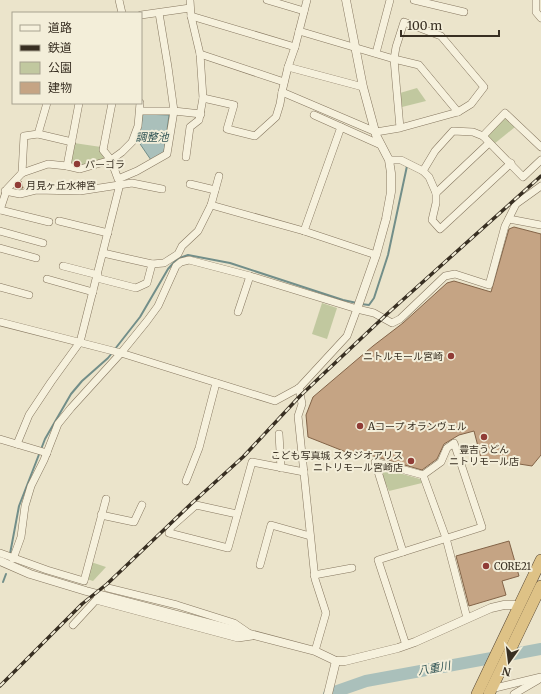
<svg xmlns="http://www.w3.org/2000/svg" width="541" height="694" font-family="Merriweather,'Noto Sans JP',serif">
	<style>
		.green { fill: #c1c89f }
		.water { fill: #aac0bb; stroke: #728e89 }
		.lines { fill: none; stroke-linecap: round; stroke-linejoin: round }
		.stream { stroke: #728e89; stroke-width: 2 }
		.river { stroke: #aac0bb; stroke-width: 12 }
		.building { fill: #c5a484; stroke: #836448 }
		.minor-casing { stroke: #867760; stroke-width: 8 }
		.tertiary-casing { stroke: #867760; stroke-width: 9 }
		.trunk-casing { stroke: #554634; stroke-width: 12 }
		.minor { stroke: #f6f1dd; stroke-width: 7 }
		.tertiary { stroke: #f6f1dd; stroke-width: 8 }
		.trunk { stroke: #dec286; stroke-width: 11 }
		.rail-casing { stroke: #382f22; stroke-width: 3.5 }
		.rail { stroke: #f3eed9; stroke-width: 2; stroke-dasharray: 6; stroke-linecap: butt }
		.poi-dot { fill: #903c36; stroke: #f3eed9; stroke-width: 1.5 }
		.labels { text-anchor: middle; stroke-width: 4; stroke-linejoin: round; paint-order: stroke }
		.poi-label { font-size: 10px; fill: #382f22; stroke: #f3eed9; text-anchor: start }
		.water-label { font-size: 11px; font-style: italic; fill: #335656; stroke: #f3eed9 }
	</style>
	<rect width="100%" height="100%" fill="#ebe4cb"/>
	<g class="green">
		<polygon points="417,88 426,101 402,107 400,93"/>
		<polygon points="504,118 515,127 494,144 487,136"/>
		<polygon points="74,143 101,147 105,161 78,168 70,166"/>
		<polygon points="322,303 337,308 327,339 312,334"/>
		<polygon points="378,467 420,479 422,483 389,491"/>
		<polygon points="91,562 106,567 93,581 87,579"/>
	</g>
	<polygon class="water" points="143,114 169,115 164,152 151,160 136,138 140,130"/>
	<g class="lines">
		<g class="stream">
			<polyline points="361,304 369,305 374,298 388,255 407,166"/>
			<polyline points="115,349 140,317 168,269 177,259 188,255 230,263 343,300 357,303"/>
			<polyline points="10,554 19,506 45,439 71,394 82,381 108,358 112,353"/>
			<polyline points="3,582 6,574"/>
		</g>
		<polyline class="river" points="329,694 366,681 541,649"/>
	</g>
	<g class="building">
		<polygon points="21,181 23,188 15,188"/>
		<polygon points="514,227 541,234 541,455 532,466 481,458 474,431 459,435 444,444 437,459 422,470 370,455 351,454 308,437 306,415 313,397 373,346 403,323 447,283 454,281 491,292 509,229"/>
		<polygon points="509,541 519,576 502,581 506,595 469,606 456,556"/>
	</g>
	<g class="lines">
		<g class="minor-casing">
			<g id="minor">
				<polyline points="119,0 122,13"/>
				<polyline points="267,0 304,11"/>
				<polyline points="414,0 464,12"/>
				<polyline points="536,0 536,12 541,18"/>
				<polyline points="141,15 190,8"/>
				<polyline points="191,16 295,47"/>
				<polyline points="299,31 394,59 419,65 458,112"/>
				<polyline points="376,53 390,0"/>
				<polyline points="200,54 284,82"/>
				<polyline points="288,67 363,87"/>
				<polyline points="282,92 376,132 400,128 458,112 471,104 484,87 441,36 404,22 396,47 394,59 400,128"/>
				<polyline points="203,98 234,105 227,129 255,136 276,117 280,104 282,92 288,67 295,47 307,0"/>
				<polyline points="112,103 103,150 111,160 118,179 137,171 167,154 174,111 168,67 159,13"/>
				<polyline points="140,111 174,111 201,114"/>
				<polyline points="314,115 381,145"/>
				<polyline points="38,134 72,142"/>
				<polyline points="483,136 505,113 541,147"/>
				<polyline points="186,157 190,127 199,120 203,98 200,54 191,16 190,0"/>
				<polyline points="389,160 401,160 423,171 429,177 436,193 436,203 432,220 440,229 511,163"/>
				<polyline points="67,166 79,103"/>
				<polyline points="423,171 435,151 453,131 473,132 483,136 523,177 541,160"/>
				<polyline points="22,173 24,136 38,134 47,103"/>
				<polyline points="190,184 215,190"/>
				<polyline points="5,191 20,194 36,190 80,191 132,183 162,189"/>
				<polyline points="436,193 489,143"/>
				<polyline points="211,205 304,231 376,255"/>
				<polyline points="0,210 7,189 22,173 48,164 67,166 80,169 111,160 122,152 132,142 138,126 140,103"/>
				<polyline points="0,210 49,222"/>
				<polyline points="509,219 541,225"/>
				<polyline points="59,221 108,233"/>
				<polyline points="0,231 43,243"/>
				<polyline points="304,231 341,127"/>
				<polyline points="0,248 36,258"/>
				<polyline points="103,253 152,264 164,263 178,254 182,246 198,231 211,205 219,176"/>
				<polyline points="63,266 98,275"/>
				<polyline points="97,278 136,288 147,283 152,264"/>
				<polyline points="47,279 93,292"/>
				<polyline points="0,287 29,295"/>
				<polyline points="238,312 250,276"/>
				<polyline points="0,322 121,353 275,401 299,388 347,336 357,309"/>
				<polyline points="299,388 302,404 298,416 315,579 326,613 315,651"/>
				<polyline points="279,434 281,468"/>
				<polyline points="0,439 47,453"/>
				<polyline points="17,444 29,415 51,382 80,342 120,184"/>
				<polyline points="186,481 199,448 216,383"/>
				<polyline points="237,514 196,505 171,527 169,533 228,548 252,462 304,472"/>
				<polyline points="101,515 134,522 142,505"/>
				<polyline points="403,552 375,462 423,475 446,538 467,618"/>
				<polyline points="0,553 47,570 84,581 106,499"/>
				<polyline points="13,559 21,537 25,506 31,486 44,460 58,424 71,408 121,353 147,321 158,306 176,266 181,262 189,260 250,276 357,309 374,313 392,323 400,319 445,276 455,274 489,285 505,226 516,204 541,186"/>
				<polyline points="260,565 271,525 310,536"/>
				<polyline points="314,575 352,568"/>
				<polyline points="108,588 177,605 234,623 247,632"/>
				<polyline points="73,625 96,600 238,638 252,636"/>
				<polyline points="406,645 378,560 482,527 454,443 447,448 441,462 423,475"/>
				<polyline points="491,689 541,677"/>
				<polyline points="514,694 538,680"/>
			</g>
		</g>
		<g class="tertiary-casing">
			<g id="tertiary">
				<polyline points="346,0 363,87 376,135 389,160 391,173 391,192 386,219 376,255 357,309"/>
				<polyline points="0,561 30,574 86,591 315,651 336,661 345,661 398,648 415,642 491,608 504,605 519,605"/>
				<polyline points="328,694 336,661"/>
			</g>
		</g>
		<g class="trunk-casing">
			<g id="trunk">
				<polyline points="477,694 541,560"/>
				<polyline points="489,694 541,586"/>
			</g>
		</g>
		<use href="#minor" class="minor"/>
		<use href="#tertiary" class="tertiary"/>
		<use href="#trunk" class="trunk"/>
		<g class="rail-casing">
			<polyline id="rail" points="0,686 82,604 107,584 191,504 243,457 300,396 387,314 541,176"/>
		</g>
		<use href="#rail" class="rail"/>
	</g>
	<g class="poi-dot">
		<circle cx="77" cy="164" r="4"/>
		<circle cx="18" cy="185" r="4"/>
		<circle cx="451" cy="356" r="4"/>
		<circle cx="360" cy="426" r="4"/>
		<circle cx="484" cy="437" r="4"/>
		<circle cx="411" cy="461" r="4"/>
		<circle cx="486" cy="566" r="4"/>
	</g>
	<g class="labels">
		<g class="poi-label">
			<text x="85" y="168">パーゴラ</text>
			<text x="26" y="189">月見ヶ丘水神宮</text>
			<text x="443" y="360" text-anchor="end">ニトルモール宮崎</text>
			<text x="368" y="430">Aコープ オランヴェル</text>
			<text x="484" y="453" text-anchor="middle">豊吉うどん<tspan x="484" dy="12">ニトリモール店</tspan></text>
			<text x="403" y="459" text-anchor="end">こども写真城 スタジオアリス<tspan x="403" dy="12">ニトリモール宮崎店</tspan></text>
			<text x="494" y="570">CORE21</text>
		</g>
		<g class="water-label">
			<text x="152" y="141">調整池</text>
			<text transform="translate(434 668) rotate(-10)" y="4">八重川</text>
		</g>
	</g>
	<rect x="12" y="12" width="130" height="92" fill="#f3eed9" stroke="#a8a290"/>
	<rect x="20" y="25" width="20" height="6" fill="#f6f1dd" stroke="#a8a290"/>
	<text x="48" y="32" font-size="12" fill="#382f22">道路</text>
	<rect x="20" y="45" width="20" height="6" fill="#382f22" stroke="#a8a290"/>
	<text x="48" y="52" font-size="12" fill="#382f22">鉄道</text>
	<rect x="20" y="62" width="20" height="12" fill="#c1c89f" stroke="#a8a290"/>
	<text x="48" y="72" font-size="12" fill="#382f22">公園</text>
	<rect x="20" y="82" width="20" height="12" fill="#c5a484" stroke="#a8a290"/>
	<text x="48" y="92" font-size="12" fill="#382f22">建物</text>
	<g transform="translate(509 662) rotate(194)" stroke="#f3eed9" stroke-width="3" paint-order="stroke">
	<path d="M0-3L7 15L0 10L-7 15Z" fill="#382f22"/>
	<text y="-6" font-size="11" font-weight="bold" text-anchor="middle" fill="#382f22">N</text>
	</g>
	<path d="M401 30v6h98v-6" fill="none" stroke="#382f22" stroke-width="2"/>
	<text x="407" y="30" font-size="12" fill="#382f22" stroke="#f3eed9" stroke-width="3" paint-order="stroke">100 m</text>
</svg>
